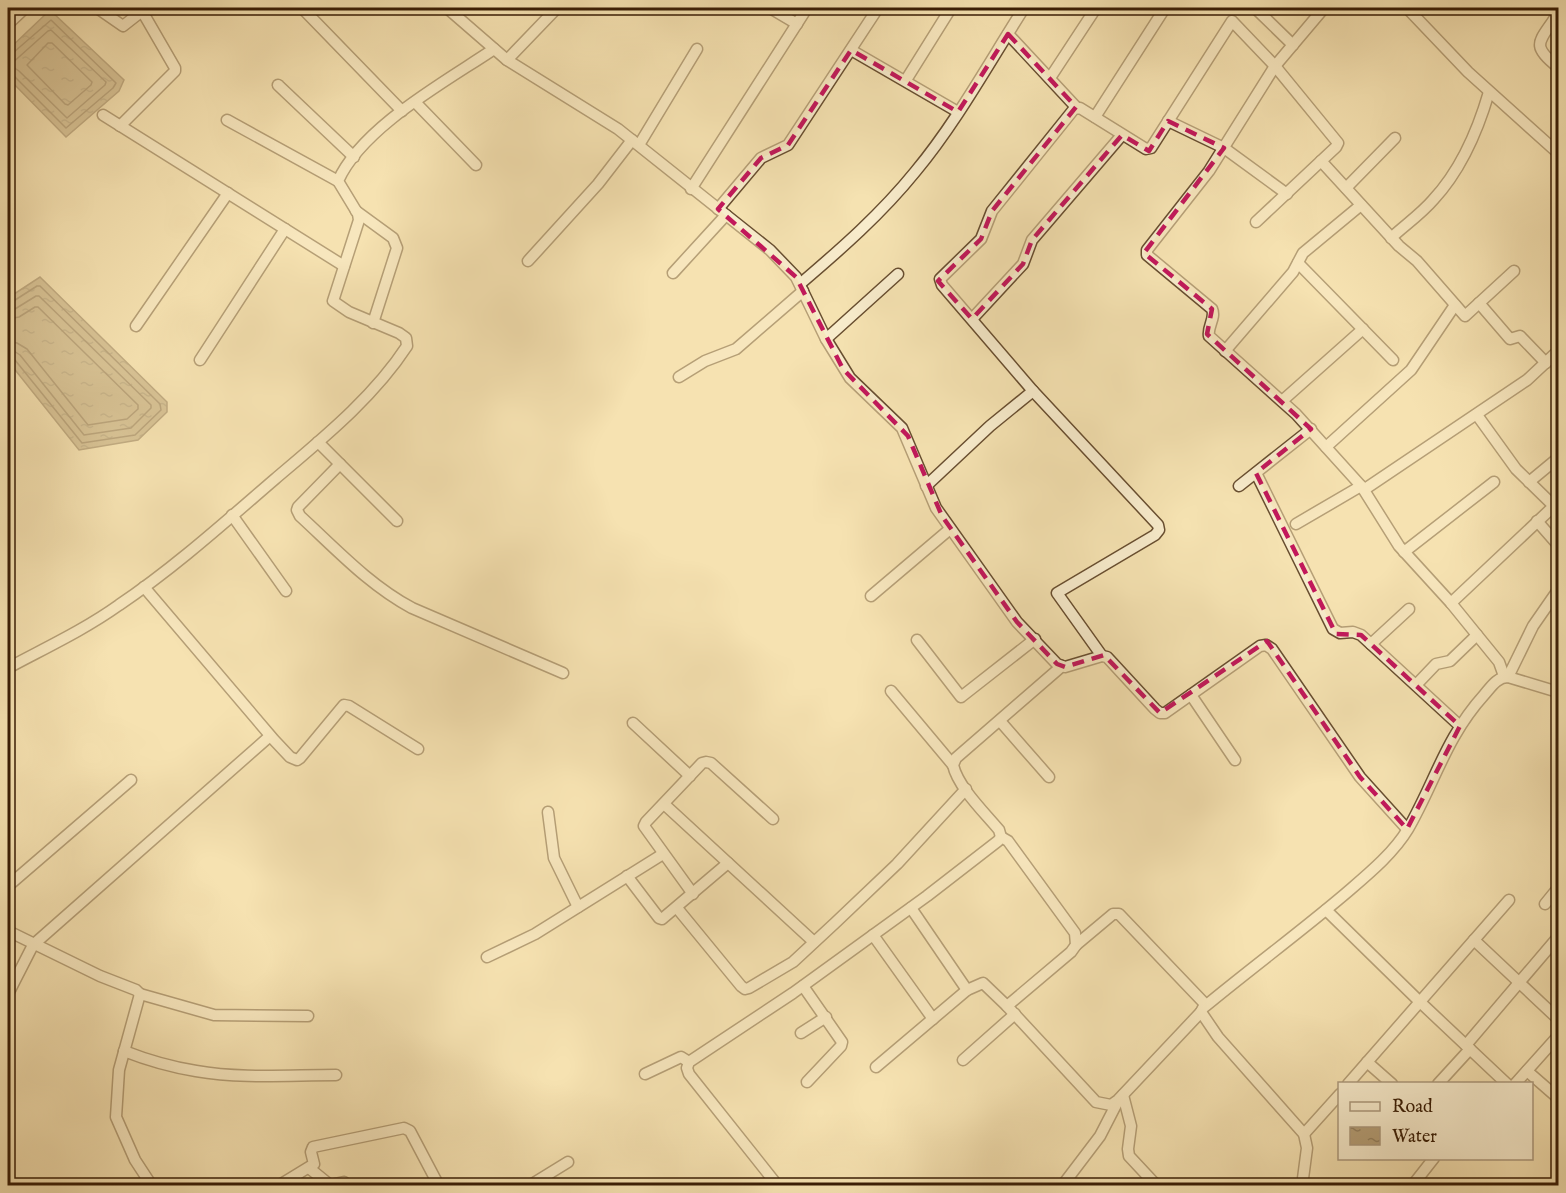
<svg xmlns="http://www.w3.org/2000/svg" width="1566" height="1193" font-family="'IM FELL English',serif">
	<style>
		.water { fill: url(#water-ripples); stroke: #836b49; stroke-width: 1.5 }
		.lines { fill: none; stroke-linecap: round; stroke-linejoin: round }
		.shore { stroke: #775e3e; stroke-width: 1.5 }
		.street-casing { stroke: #684e30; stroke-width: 13 }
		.street { stroke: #f8eccc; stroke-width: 10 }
		.marked { fill: none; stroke: #c2185b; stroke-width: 4.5; stroke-dasharray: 12 8; stroke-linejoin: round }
	</style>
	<defs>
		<pattern id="water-ripples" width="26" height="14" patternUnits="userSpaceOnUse" patternTransform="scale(1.5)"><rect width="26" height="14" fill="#b59f77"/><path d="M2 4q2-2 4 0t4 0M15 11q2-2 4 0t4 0" fill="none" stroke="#948160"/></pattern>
	</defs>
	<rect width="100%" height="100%" fill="#f5e2b1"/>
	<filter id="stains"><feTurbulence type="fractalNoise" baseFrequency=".00333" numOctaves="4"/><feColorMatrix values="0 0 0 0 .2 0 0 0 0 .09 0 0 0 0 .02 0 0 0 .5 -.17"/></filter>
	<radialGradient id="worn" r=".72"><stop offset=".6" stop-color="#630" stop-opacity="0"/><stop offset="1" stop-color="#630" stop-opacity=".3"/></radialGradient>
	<g class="water">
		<polygon points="50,10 124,80 119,91 66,137 8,78 8,50"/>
		<polygon points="40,277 167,402 167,412 138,440 79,450 8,361 8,298"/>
	</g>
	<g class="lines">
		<g class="shore">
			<polygon points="51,30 106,82 105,85 67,118 19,71 10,65 48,31"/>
			<polygon points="48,43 52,43 92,82 91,85 68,105 65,104 27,65"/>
			<polyline points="8,54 14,52 51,20 116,83 113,88 66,128 14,76 8,75"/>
			<polyline points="8,303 12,302 37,286 40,286 160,404 161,410 135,435 82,443 15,360 8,358"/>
			<polyline points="8,310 15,309 36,296 39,296 151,405 151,408 131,428 84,435 20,355 14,351 8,350"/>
			<polyline points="8,319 19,317 35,307 38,307 138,405 138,409 127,419 88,425 27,349 17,343 8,341"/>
		</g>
		<g class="street-casing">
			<g id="street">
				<polyline points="97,8 123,26 146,8"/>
				<polyline points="302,8 402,111"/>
				<polyline points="447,8 507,60 618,129 770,250 796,277 826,339 850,378 902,428 936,508 1017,622 1057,664 1065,667 1102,656 1107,657 1155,709 1160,713 1165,713 1260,646 1266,645 1272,649 1360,777 1407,829"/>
				<polyline points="770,8 797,24"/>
				<polyline points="1255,8 1293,45"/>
				<path d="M 1324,8 L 1275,66 L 1209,171 L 1147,250 L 1147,255 L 1212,309 C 1216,318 1207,327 1209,336 L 1296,414 L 1362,487 L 1365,489 L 1527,380 L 1558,351"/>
				<polyline points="1407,8 1468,72 1558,153"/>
				<path d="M 1558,13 C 1541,41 1528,44 1558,67"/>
				<polyline points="8,24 25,8"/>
				<polyline points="1008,34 1076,107"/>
				<polyline points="851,50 958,112"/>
				<polyline points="507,60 557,8"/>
				<polyline points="1050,78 1096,8"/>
				<polyline points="906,80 951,8"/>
				<polyline points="278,85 354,157"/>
				<polyline points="415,102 476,165"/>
				<polyline points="103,115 344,266"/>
				<polyline points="1095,117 1165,8"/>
				<polyline points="227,120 338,181"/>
				<polyline points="1168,121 1224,148"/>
				<polyline points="120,126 175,71 175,68 142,11"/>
				<polyline points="639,145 697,49"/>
				<polyline points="1224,148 1287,194"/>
				<polyline points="1321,161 1399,246 1417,261 1465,316 1514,271"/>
				<polyline points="1346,188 1395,138"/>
				<polyline points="691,189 807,8"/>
				<polyline points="718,209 761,158 788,145 878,8"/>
				<polyline points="356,211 393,238 397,248 373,323"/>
				<path d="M 1391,238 C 1405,225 1421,214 1433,200 C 1461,170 1478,130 1489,92"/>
				<polyline points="528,261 598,184 632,140"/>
				<polyline points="1298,263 1393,360"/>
				<polyline points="673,273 726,215"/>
				<path d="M 800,284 C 841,249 881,214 915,172 C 956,123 990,61 1024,8"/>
				<polyline points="1479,303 1510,339 1520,336 1546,363"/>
				<polyline points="972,319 1023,264 1032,240 1122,135"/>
				<polyline points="136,326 228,193"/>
				<polyline points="826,339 898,274"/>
				<polyline points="1225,351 1293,272 1303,253 1361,205"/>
				<polyline points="200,360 285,229"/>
				<polyline points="679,377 705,361 736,349 803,291"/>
				<polyline points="1282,401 1363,329"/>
				<polyline points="1477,415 1516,469 1558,510"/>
				<polyline points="318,442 397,521"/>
				<polyline points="1326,447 1411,370 1455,305"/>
				<path d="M 340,464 L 298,507 L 297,510 L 300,516 C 336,549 369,585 412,608 L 563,673"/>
				<polyline points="1256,473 1333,629 1340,633 1353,632 1361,635 1460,726"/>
				<polyline points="1529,482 1558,458"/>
				<polyline points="926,486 990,426 1033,391"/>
				<polyline points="1239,486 1311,429"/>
				<polyline points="232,515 286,591"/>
				<polyline points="1537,521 1558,545"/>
				<polyline points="1296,524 1361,486 1362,487 1399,546 1451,603 1477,635 1499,662 1504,676"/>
				<polyline points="1404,552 1494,482"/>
				<polyline points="144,587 274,740 290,757 297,760 300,758 344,705 349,706 418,749"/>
				<polyline points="871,596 950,529"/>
				<polyline points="1451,603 1554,506"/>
				<polyline points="917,640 961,697 1035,639"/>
				<polyline points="1371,644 1409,609"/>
				<polyline points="1102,656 1057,593 1155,535 1159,530 1158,525 1033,391 942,285 940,279 981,239 992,211 1074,109 1080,108 1146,149 1151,148 1232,21 1275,66 1338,143 1336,147 1256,222"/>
				<path d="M 8,668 C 45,648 84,630 119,605 C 174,568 225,522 275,479 C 322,439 373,398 407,346 L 406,338 L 399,333 L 349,312 L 333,301 L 359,220 L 358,214 L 338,181 C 362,127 445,82 494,49"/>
				<polyline points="1508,677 1533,626 1558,590"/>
				<polyline points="1416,685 1436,664 1450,661 1477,635"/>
				<polyline points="891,691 953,765"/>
				<polyline points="1191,695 1235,760"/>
				<polyline points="1000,721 1049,777"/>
				<polyline points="633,723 690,776"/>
				<polyline points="664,804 814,942"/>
				<polyline points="548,812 554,858 578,907"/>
				<polyline points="1001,837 1008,841 1075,933 1076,945 1071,952 1007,1006"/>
				<polyline points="627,876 659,918 662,919 728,863"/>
				<polyline points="8,886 131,780"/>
				<polyline points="693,894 644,826 646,822 702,763 706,762 711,763 773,819"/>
				<polyline points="1545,904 1558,888"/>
				<polyline points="677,908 741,986 745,989 749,988 793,962 835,923 897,864 966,789"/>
				<polyline points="911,908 967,990"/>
				<polyline points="1326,910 1420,1002 1507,1084"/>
				<polyline points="8,931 100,976 136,990 140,994 119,1070 116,1117 135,1160 152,1186"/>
				<polyline points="873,935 933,1019"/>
				<polyline points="1474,940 1558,1019"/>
				<polyline points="1076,945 1113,914 1119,914 1206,1005"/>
				<polyline points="487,957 535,934 663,854"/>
				<polyline points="803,986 842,1042 841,1046 807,1082"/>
				<polyline points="8,994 33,945 270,736"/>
				<polyline points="140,994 214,1015 308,1016"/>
				<polyline points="801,1033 826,1017"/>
				<polyline points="1466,1045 1558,937"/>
				<path d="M 124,1051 C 147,1060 171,1067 196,1071 C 241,1079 289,1075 336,1075"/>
				<polyline points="963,1060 1015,1014"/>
				<polyline points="1367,1062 1392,1084"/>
				<polyline points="876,1067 967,990 983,983 1007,1006 1096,1102 1111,1105 1118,1100 1201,1012"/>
				<polyline points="1527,1071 1558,1098"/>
				<polyline points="645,1074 681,1057 689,1062"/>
				<polyline points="1348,1084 1509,900"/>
				<polyline points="1438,1084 1470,1049"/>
				<polyline points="1515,1084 1558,1036"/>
				<polyline points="1123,1095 1131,1126 1128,1149 1129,1156 1157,1186"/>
				<polyline points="1304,1134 1340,1094"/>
				<polyline points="309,1168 330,1185 344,1182 347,1186"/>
				<polyline points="278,1186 314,1164 311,1152 313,1147 404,1128 410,1131 439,1186"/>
				<polyline points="529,1186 568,1162"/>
				<path d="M 778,1186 L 689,1074 L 687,1068 L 689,1062 L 793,993 L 927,896 L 998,841 L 1001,837 L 999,830 C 984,812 958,787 953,765 L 956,758 L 1062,666"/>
				<polyline points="1062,1186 1100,1136 1118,1101"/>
				<path d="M 1302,1186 L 1307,1148 L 1304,1134 L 1218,1037 L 1201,1012 L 1203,1008 C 1250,969 1299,933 1345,894 C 1367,875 1393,854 1408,829 C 1435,782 1446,737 1484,695 C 1491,687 1497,677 1508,677 L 1558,692"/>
				<polyline points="1412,1186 1434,1158"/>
			</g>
		</g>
		<use href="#street" class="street"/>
	</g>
	<path d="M0 0H1566V1193H0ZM 1008,34 L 1076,107 L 992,211 L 981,239 L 938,281 L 972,319 L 1023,264 L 1032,240 L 1122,135 L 1149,151 L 1168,121 L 1224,148 L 1144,253 L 1212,309 L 1207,334 L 1311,429 L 1256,473 L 1336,634 L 1361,635 L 1460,726 L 1407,829 L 1360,777 L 1267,641 L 1160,713 L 1104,655 L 1065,667 L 1057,664 L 1017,622 L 942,516 L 908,436 L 843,369 L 796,277 L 718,209 L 761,158 L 788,145 L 851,50 L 958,112 Z" fill="#f5e2b1" fill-opacity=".55" fill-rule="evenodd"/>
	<path class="marked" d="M 1008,34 L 1076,107 L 992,211 L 981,239 L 938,281 L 972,319 L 1023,264 L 1032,240 L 1122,135 L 1149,151 L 1168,121 L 1224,148 L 1144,253 L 1212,309 L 1207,334 L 1311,429 L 1256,473 L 1336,634 L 1361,635 L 1460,726 L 1407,829 L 1360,777 L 1267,641 L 1160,713 L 1104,655 L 1065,667 L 1057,664 L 1017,622 L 942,516 L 908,436 L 843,369 L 796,277 L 718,209 L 761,158 L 788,145 L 851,50 L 958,112 Z"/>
	<rect width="1566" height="1193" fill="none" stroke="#f5e2b1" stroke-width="30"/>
	<rect x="9" y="9" width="1548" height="1175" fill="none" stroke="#391d05" stroke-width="3"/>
	<rect x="15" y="15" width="1536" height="1163" fill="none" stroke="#391d05" stroke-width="1.5"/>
	<rect x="1338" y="1082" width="195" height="78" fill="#f8eccc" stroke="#ac997c" stroke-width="1.5"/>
	<rect x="1350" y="1102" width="30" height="9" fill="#f8eccc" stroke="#ac997c" stroke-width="1.5"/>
	<text x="1392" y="1112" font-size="18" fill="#391d05">Road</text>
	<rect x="1350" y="1127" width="30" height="18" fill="url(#water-ripples)" stroke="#ac997c" stroke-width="1.5"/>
	<text x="1392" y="1142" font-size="18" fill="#391d05">Water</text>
	<rect width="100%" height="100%" filter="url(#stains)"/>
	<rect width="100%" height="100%" fill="url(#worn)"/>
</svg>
